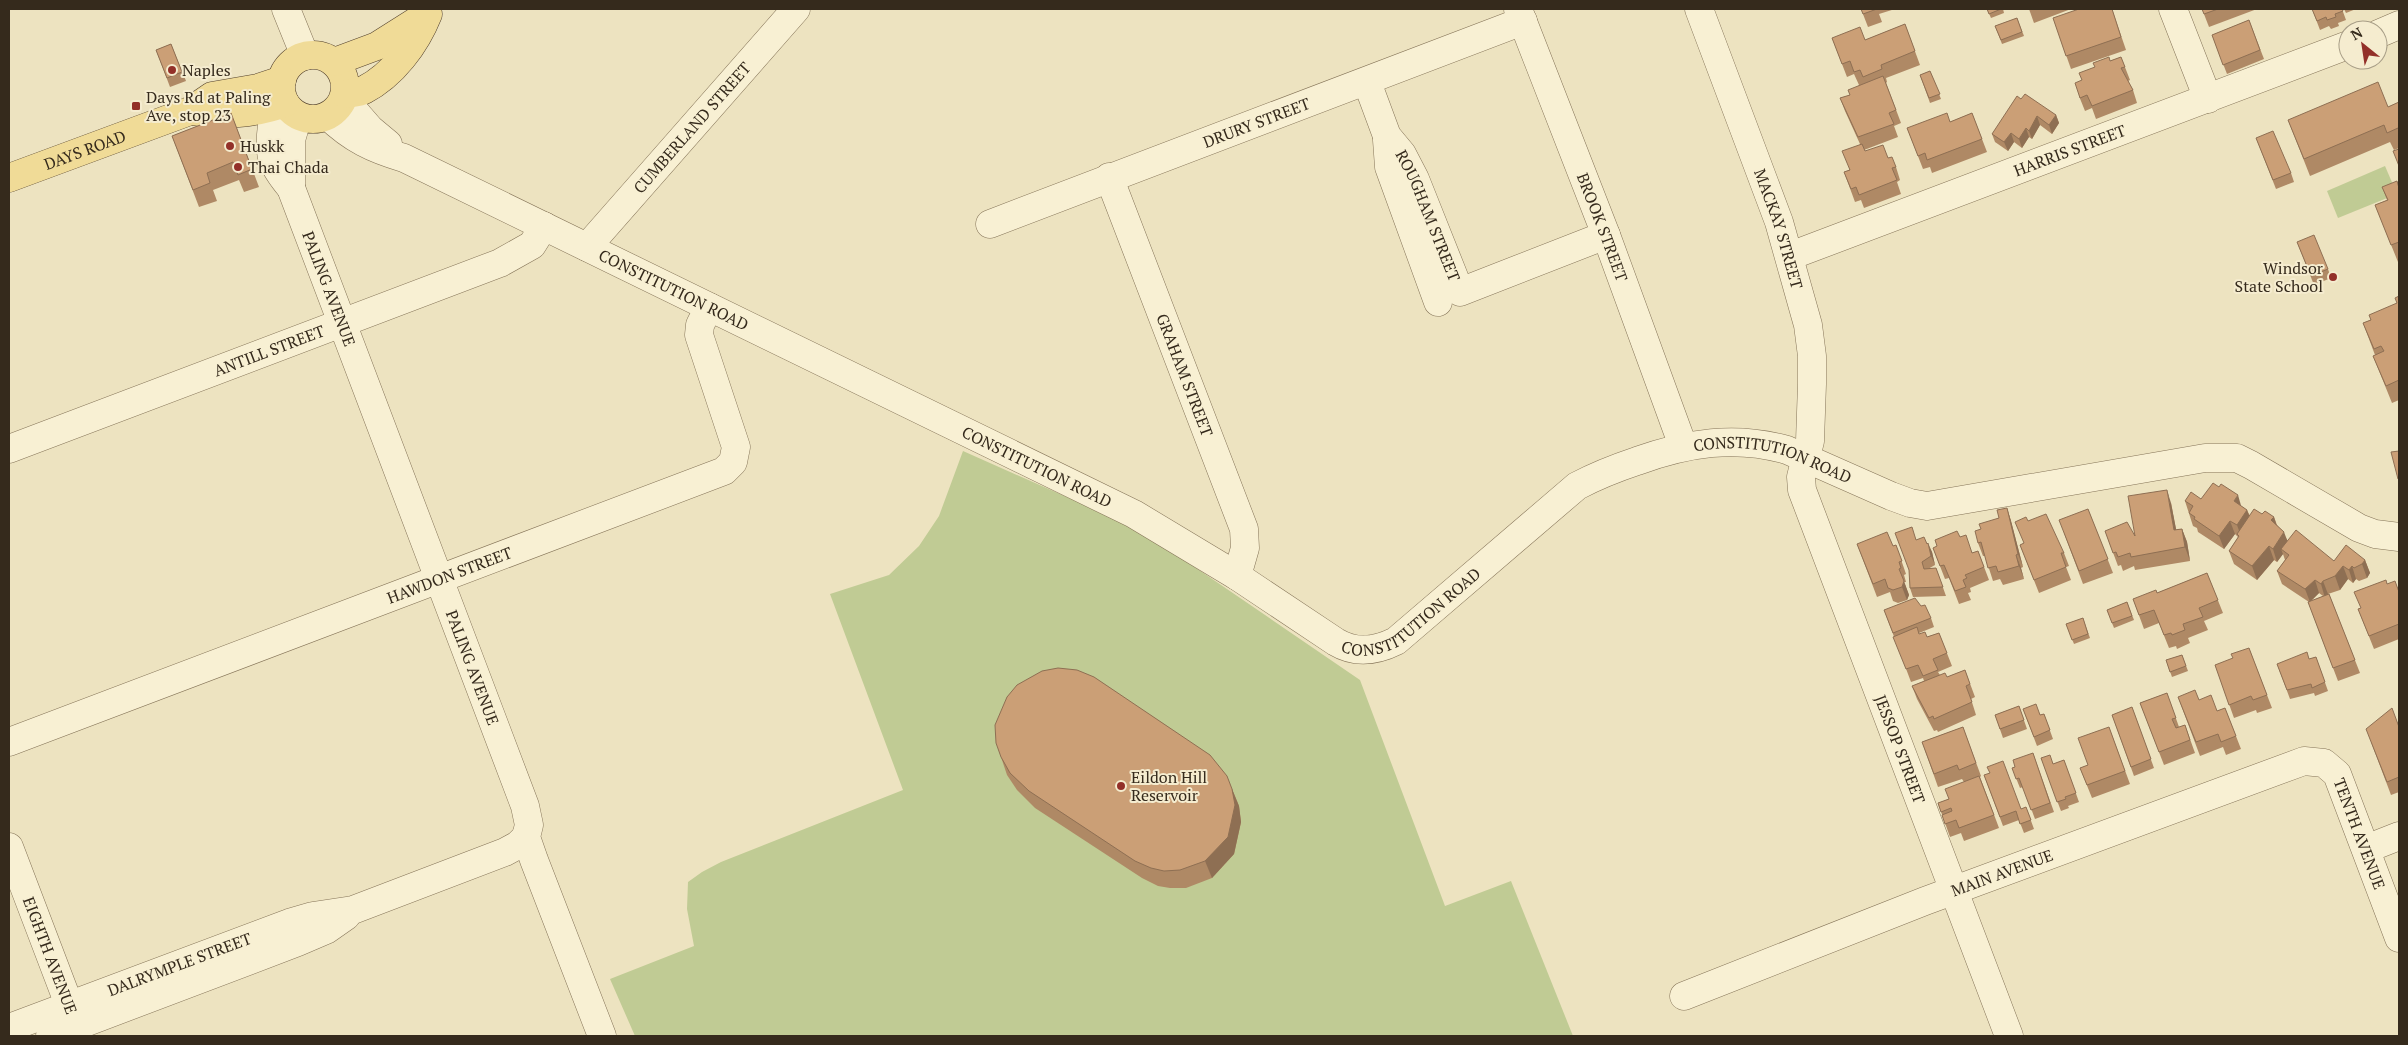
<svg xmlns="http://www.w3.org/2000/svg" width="2408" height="1045" font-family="'PT Serif',serif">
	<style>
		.green { fill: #c0cb94 }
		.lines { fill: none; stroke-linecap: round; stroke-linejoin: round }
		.minor-casing { stroke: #857458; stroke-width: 29 }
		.major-casing { stroke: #53412d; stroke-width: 29 }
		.minor { stroke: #f8f0d3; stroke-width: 28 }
		.major { stroke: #f0db97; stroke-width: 28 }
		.wall { fill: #af8965; fill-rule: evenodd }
		.shaded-wall { fill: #8e6f53 }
		.building { fill: #cb9f76; stroke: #8e6f53 }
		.poi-dot { fill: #933029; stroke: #f5eccf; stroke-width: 2 }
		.labels { text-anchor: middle; stroke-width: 4; stroke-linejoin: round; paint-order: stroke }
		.poi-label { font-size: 16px; fill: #352a1c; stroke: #f5eccf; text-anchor: start }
		.street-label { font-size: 16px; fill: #352a1c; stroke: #f5eccf }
	</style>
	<rect width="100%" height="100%" fill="#ede3c0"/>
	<g class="green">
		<polygon points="2385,166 2397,194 2338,218 2327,191"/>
		<polygon points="963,451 1139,529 1360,680 1445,906 1511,881 1573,1036 635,1036 610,979 694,946 687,909 688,882 702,872 721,862 903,790 830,594 889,575 919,546 939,516"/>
	</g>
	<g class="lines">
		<g class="minor-casing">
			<g id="minor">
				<polyline points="286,9 305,56"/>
				<path id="s1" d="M 1518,9 L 1606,235 L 1683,446"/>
				<path id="s2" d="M 1699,9 L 1779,222 L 1808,325 L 1812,356 L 1812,384 L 1810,441 L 1801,477 L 1802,490 L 2009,1036"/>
				<polyline points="2173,9 2208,99"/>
				<polyline points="2378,34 2399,25"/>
				<path id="s3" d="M 1367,82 L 1387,136 L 1402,154 L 1415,179 L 1460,292 L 1606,235"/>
				<polyline points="344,99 370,129 388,144"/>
				<path id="s4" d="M 290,110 L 272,125 C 268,156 271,164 291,188 L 525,806 L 529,825 L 526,837 L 534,860 L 602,1036"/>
				<path id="s5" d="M 328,116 C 352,139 373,149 404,158 L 1134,514 L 1237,576 L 1336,642 C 1356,654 1376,651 1396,641 L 1577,486 C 1596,476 1616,468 1637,461 C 1687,443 1735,435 1787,450 L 1891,496 L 1910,503 L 1927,506 L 2205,458 L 2237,458 L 2251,465 L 2359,528 L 2375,534 L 2399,537"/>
				<polyline points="1387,140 1389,167 1438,302"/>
				<path id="s6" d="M 1109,177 L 1244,529 L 1245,548 L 1237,576"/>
				<polyline points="291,188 291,140 298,116"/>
				<path id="s7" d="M 990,224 L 1523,21"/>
				<path id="s8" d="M 587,247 L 796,9"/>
				<path id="s9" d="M 1790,256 L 2348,45"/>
				<path id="s10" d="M 9,449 L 500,263 L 532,245 L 544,226"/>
				<path id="s11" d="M 9,742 L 724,471 L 733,462 L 736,447 L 699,335 L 700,325 L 709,307"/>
				<path id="s12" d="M 9,847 L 76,1023"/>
				<polyline points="2366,849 2399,836"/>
				<path id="s13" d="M 1684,996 L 1925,901 L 2304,761 L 2324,763 L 2337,774 L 2399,938"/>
				<path id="s14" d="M 9,1028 L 289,923 L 313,916 L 353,910 L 505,852 L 518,845 L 526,837"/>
				<polyline points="50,1036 298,942 326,930 346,916"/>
			</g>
		</g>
		<g class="major-casing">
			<g id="major">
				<circle cx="313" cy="87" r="32"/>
				<polyline points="334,62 377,46 426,15"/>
				<path d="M 345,94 C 351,93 359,93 364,90 C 393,75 416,44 428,14"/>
				<path d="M 191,111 C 221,116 256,114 285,103"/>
				<path id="s15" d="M 9,178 L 190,111 L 212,96 L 258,88 L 282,80"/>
			</g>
		</g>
		<use href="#minor" class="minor"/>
		<use href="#major" class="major"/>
	</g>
	<g class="wall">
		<polygon points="1861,9 1895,9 1879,14 1882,22 1868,27"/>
		<polygon points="1987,9 2003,9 2004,13 1991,18"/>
		<polygon points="2029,9 2071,9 2034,23"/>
		<polygon points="2112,9 2126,50 2071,69 2053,18"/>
		<polygon points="2202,9 2257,9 2209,27"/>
		<polygon points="2312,9 2342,9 2346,20 2338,23 2339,26 2331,29 2329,26 2320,30"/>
		<polygon points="2344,9 2356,9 2346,13"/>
		<polygon points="2017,18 2024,36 2002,44 1995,26"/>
		<polygon points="2249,20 2264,59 2227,74 2212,35"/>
		<polygon points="1905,24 1920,65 1886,78 1887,82 1886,83 1901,123 1894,126 1898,137 1864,150 1865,151 1888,158 1896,167 1900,180 1897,182 1901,194 1864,208 1861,200 1855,202 1844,172 1849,170 1860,144 1845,111 1840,98 1850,95 1859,85 1854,74 1847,77 1832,38 1865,40"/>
		<polygon points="171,44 186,81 170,87 156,50"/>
		<polygon points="2121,57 2130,80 2128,81 2133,90 2137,103 2096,119 2092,108 2085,111 2079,96 2082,80 2110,61"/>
		<polygon points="1930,71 1941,99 1930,103 1920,75"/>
		<polygon points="2021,99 2056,115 2059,123 2052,134 2040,125 2032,139 2029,137 2022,148 2014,142 2008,151 1995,142 1992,134"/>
		<polygon points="2399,102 2399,148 2394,150 2390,142 2310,176 2288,120 2388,107"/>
		<polygon points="231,113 259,187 244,192 239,180 213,190 217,201 199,207 172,136"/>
		<polygon points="1972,113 1987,152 1932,173 1930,167 1923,169 1907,128 1950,122"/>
		<polygon points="2256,138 2291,173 2294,182 2276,189"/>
		<polygon points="2382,187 2399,188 2399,262 2398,262 2375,205 2387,200"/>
		<polygon points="2297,242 2328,269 2331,278 2314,285"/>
		<polygon points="2399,296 2399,400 2392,403 2373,356 2375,355 2363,323 2370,320 2397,303"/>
		<path d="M 2201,499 L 2241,506 L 2247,510 L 2250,516 L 2262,514 L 2274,517 L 2277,525 L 2288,541 L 2334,561 L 2365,560 L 2370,573 L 2367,578 L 2359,581 L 2356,579 L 2353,583 L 2348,579 L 2340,590 L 2328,594 L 2329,594 L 2360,673 L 2338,681 L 2308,602 L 2309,602 L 2282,584 L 2277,571 L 2285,560 L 2283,554 L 2277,562 L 2274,560 L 2257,580 L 2234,564 L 2229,551 L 2238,537 L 2235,534 L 2224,549 L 2198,532 L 2197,528 L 2193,526 L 2185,501 ZM 2319,593 L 2323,596 L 2311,601 Z"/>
		<polygon points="2171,503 2176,530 2182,529 2187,542 2190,561 2135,570 2134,566 2123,571 2121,565 2118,566 2105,531 2135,536"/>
		<polygon points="2007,508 2011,521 2023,567 2021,568 2024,579 2003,585 2000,579 1993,581 1985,556 1983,556 1978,543 1981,529 1999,518"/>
		<polygon points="2088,509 2113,573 2083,584 2064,533"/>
		<polygon points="2028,521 2064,553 2069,566 2066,567 2071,580 2039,593 2020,545 2024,543"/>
		<polygon points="1960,537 1972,553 1978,551 1989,580 1970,588 1971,592 1968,593 1971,600 1959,604 1949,578 1945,579 1933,548"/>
		<polygon points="1916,540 1927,544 1932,552 1935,565 1928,569 1936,568 1946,596 1913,597 1910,588"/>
		<polygon points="1857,544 1893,546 1896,545 1906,574 1904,575 1906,582 1904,582 1909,595 1907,600 1898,603 1893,601 1890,592 1877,597"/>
		<polygon points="2207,573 2223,613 2204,621 2208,630 2188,638 2190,643 2177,649 2176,646 2169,648 2159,623 2144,629 2133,599 2157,593"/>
		<polygon points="2387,584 2399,592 2399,639 2374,649 2358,609 2360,609"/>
		<polygon points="2127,602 2134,620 2114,628 2107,610"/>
		<polygon points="1921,606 1931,618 1934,627 1919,633 1919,634 1927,637 1939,633 1952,666 1938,672 1940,675 1947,677 1965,670 1975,697 1971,699 1976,715 1938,732 1937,730 1934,731 1917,699 1912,686 1924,681 1923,678 1911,682 1884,610"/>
		<polygon points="2083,618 2090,638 2074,644 2066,624"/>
		<polygon points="2249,648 2272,708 2257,713 2256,710 2234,718 2215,665 2233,659"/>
		<polygon points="2182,655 2188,671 2172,677 2166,660"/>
		<polygon points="2316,657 2328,691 2315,696 2314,693 2290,699 2277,664 2309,659"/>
		<polygon points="2167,693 2179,727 2185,725 2195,753 2164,765 2140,703"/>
		<polygon points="2178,697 2199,700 2217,711 2225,708 2241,749 2226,755 2223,747 2200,756"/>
		<polygon points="2019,706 2027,729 2003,738 1995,715"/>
		<polygon points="2132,707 2154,768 2134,776 2112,715"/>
		<polygon points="2023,709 2040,715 2044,714 2053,739 2037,746"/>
		<polygon points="1963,727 1981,776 1980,777 1999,828 1964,841 1961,833 1950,837 1938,803 1949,799 1964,782 1962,779 1938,787 1922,742"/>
		<polygon points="2109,727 2130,784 2092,798 2080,768 2088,765"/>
		<polygon points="2399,727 2399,792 2391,795 2371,742"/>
		<polygon points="2033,753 2054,812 2035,819 2023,787 2020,788 2012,768 2015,767"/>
		<polygon points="1001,757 1232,789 1239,806 1241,822 1234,854 1212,878 1186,888 1170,888 1158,886 1142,878 1035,808 1017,790 1007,775"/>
		<polygon points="2041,758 2053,764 2064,760 2079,802 2068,806 2069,808 2061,811"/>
		<polygon points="1984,775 2021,809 2026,807 2034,829 2024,833 2019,820 2003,826"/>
	</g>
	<g class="shaded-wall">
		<polygon points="2056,115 2059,123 2052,134 2049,125"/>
		<polygon points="2037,116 2040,125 2032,139 2029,131"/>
		<polygon points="2026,128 2029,137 2022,148 2019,139"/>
		<polygon points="2011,133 2014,142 2008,151 2004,142"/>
		<polygon points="2167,490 2171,503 2179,544 2174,530"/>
		<polygon points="2238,495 2242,509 2234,501"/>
		<polygon points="2007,508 2011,521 2023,567 2018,554"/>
		<polygon points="2247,510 2252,523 2242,539 2237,525"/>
		<polygon points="2274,517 2278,530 2271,520"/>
		<polygon points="2230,521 2235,534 2224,549 2219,536"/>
		<polygon points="2182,529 2187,542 2190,561 2185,547"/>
		<polygon points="2284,532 2289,545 2281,549 2283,554 2277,562 2273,549"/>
		<polygon points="1928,543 1932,552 1935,565 1931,556"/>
		<polygon points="2269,546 2274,560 2257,580 2252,566"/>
		<polygon points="2016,555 2021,568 2024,579 2019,566"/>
		<polygon points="2365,560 2370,573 2367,578 2362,564"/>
		<polygon points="2343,566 2348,579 2340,590 2335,576"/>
		<polygon points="2352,566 2356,579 2353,583 2349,570"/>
		<polygon points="2315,580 2319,593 2310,602 2305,589"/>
		<polygon points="1904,581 1909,595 1907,600 1902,587"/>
		<polygon points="2323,581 2328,594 2325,598 2321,584"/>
		<polygon points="1232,789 1239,806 1241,822 1234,854 1212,878 1205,861"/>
	</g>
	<g class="building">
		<polygon points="1861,9 1877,9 1863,14"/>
		<polygon points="1987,9 2001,9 1989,14"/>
		<polygon points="2079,9 2112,9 2121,37 2066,56 2053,18"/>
		<polygon points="2202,9 2218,9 2204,14"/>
		<polygon points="2312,9 2342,9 2343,11 2335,14 2336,17 2327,20 2326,17 2317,21"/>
		<polygon points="2017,18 2022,32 2001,40 1995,26"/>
		<polygon points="2249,20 2260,50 2223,65 2212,35"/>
		<polygon points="1905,24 1915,51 1881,65 1882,69 1863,77 1860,70 1854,72 1850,61 1842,64 1832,38 1860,27 1865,40"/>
		<polygon points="171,44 182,72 167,78 156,50"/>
		<polygon points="2109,57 2110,61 2121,57 2125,67 2121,68 2133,90 2092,106 2087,95 2080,98 2075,83 2082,80 2079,73 2095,67 2093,63"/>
		<polygon points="1930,71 1940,94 1929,98 1920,75"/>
		<polygon points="1883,76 1896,110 1889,113 1894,124 1858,137 1840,98 1850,95 1848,90"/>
		<polygon points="2378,82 2388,107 2399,102 2399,131 2398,128 2387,133 2384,125 2304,159 2288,120"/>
		<polygon points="2025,94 2056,115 2049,125 2037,116 2029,131 2026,128 2019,139 2011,133 2004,142 1992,134 2017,96 2021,99"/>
		<polygon points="231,113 252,169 238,175 233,162 207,173 210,183 193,190 172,136"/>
		<polygon points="1947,113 1950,122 1972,113 1982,139 1927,160 1925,153 1918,156 1907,128"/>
		<polygon points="2273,131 2291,173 2273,180 2256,138"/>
		<polygon points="1862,144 1865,151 1883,145 1888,158 1892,157 1896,167 1892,168 1897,180 1859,195 1856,187 1851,189 1844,172 1850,170 1842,151"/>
		<polygon points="2399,149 2399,166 2393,151"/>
		<polygon points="2397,181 2399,188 2399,242 2391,245 2375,205 2388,200 2382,187"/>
		<polygon points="2314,235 2328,269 2311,276 2297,242"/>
		<polygon points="2399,296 2399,380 2386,386 2373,356 2384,351 2381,346 2374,349 2363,323 2371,320 2369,315 2397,303 2395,298"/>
		<polygon points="2399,451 2399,479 2398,479 2391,452"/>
		<polygon points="2213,483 2219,487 2221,484 2238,495 2234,501 2247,510 2237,525 2230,521 2219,536 2194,519 2195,517 2189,513 2193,506 2185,501 2191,492 2201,499"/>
		<polygon points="2167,490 2174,530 2182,529 2185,547 2131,557 2130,553 2118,557 2116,552 2113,553 2105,531 2127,522 2135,536 2128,496"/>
		<polygon points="2007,508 2018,554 2016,555 2019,566 1998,572 1996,566 1988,568 1981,542 1978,543 1975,531 1981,529 1979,524 1999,518 1997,510"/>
		<polygon points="2088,509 2108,559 2079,571 2059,520"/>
		<polygon points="2254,509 2262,514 2265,511 2274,517 2271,520 2284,532 2273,549 2269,546 2252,566 2229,551 2239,536 2237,534"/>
		<polygon points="2046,514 2064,553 2061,553 2066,567 2034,580 2020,545 2024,543 2015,522 2026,517 2028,521"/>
		<polygon points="1912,527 1916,540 1924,537 1927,544 1928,543 1931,556 1922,562 1924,569 1936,568 1943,587 1910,588 1909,570 1895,533"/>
		<polygon points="2296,530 2334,561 2346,545 2365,560 2362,564 2354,568 2352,566 2349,570 2343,566 2335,576 2323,581 2321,584 2315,580 2305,589 2277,571 2289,555 2281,549"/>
		<polygon points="1957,531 1960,537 1966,535 1972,553 1978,551 1984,567 1965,575 1967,578 1963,580 1966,587 1955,591 1944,565 1940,566 1933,548 1937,546 1935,540"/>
		<polygon points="1887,532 1893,546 1896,545 1902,561 1899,562 1901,568 1899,569 1904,581 1902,587 1893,590 1888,588 1885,579 1873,584 1857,544"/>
		<polygon points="2207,573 2218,600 2199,608 2203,617 2183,624 2185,630 2172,635 2171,633 2164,635 2154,610 2139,615 2133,599 2156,590 2157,593"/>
		<polygon points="2386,580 2387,584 2395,581 2399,592 2399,624 2369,636 2358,609 2361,608 2354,592"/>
		<polygon points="2329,594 2355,660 2333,668 2308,602"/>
		<polygon points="1915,598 1921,606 1925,605 1931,618 1893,633 1884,610"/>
		<polygon points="2127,602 2132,616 2112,623 2107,610"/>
		<polygon points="2083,618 2088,634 2072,640 2066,624"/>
		<polygon points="1917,627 1919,634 1925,632 1927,637 1939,633 1947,653 1933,659 1938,670 1923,676 1918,665 1906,669 1893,637"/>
		<polygon points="2249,648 2267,695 2253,700 2251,696 2229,705 2215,665 2233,658 2231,654"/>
		<polygon points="2307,652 2309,659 2316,657 2325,682 2312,688 2311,684 2287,690 2277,664"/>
		<polygon points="2182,655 2186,666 2170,672 2166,660"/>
		<polygon points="1058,668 1077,670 1094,677 1210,755 1227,776 1232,789 1235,805 1228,837 1205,861 1180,870 1164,871 1151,868 1135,861 1029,791 1010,773 1001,757 996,743 995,725 1007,697 1017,685 1042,671"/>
		<polygon points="1965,670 1970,684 1966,686 1972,702 1934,719 1933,716 1929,718 1912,686 1945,673 1947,677"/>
		<polygon points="2195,690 2199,700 2211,695 2217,711 2225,708 2236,736 2221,742 2218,734 2196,742 2178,697"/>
		<polygon points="2167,693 2176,718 2172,719 2176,728 2185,725 2190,740 2159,752 2140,703"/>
		<polygon points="2036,704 2040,715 2044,714 2050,730 2034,737 2023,709"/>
		<polygon points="2019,706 2024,720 2000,729 1995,715"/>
		<polygon points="2132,707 2151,759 2131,767 2112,715"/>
		<polygon points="2392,708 2399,727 2399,777 2387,782 2366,729"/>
		<polygon points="1963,727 1976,763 1959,770 1957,765 1934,774 1922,742"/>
		<polygon points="2109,727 2125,771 2087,785 2080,768 2088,765 2078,738"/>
		<polygon points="2033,753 2050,803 2031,810 2019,778 2016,779 2012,768 2015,767 2013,760"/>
		<polygon points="2050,755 2053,764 2064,760 2076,793 2065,797 2066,799 2057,802 2041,758"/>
		<polygon points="2003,761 2021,809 2026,807 2031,820 2020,824 2016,811 2000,817 1984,775 1990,773 1987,767"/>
		<polygon points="1979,776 1994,815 1959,828 1956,820 1945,824 1942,815 1952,811 1951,808 1941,812 1938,803 1949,799 1945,789"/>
	</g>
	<g class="poi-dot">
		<circle cx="172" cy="70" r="5"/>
		<rect x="131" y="101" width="10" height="10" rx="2.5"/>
		<circle cx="230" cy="146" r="5"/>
		<circle cx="238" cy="167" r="5"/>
		<circle cx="2333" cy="277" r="5"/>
		<circle cx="1121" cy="786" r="5"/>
	</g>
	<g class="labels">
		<g class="poi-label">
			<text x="182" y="76">Naples</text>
			<text x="146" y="103">Days Rd at Paling<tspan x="146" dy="18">Ave, stop 23</tspan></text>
			<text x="240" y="152">Huskk</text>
			<text x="248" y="173">Thai Chada</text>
			<text x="2323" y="274" text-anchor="end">Windsor<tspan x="2323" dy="18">State School</tspan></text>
			<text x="1131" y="783">Eildon Hill<tspan x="1131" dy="18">Reservoir</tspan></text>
		</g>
		<g class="street-label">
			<text dy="6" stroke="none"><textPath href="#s7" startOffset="285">DRURY STREET</textPath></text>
			<text dy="6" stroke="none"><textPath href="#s8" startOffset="159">CUMBERLAND STREET</textPath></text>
			<text dy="6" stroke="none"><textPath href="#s15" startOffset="81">DAYS ROAD</textPath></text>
			<text dy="6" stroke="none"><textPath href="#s9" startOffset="299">HARRIS STREET</textPath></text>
			<text dy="6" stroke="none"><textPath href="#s3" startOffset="148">ROUGHAM STREET</textPath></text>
			<text dy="6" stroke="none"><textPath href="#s1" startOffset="234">BROOK STREET</textPath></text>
			<text dy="6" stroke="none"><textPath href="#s2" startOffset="234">MACKAY STREET</textPath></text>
			<text dy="6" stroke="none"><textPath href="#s4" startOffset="200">PALING AVENUE</textPath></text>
			<text dy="6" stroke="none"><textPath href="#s5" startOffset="388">CONSTITUTION ROAD</textPath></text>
			<text dy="6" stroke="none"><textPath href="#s10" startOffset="278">ANTILL STREET</textPath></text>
			<text dy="6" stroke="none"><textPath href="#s6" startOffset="212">GRAHAM STREET</textPath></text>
			<text dy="6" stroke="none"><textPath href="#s5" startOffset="1646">CONSTITUTION ROAD</textPath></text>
			<text dy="6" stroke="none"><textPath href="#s5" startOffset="792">CONSTITUTION ROAD</textPath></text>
			<text dy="6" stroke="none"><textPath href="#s11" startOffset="471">HAWDON STREET</textPath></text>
			<text dy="6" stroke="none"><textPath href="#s5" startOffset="1228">CONSTITUTION ROAD</textPath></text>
			<text dy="6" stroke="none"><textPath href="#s4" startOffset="605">PALING AVENUE</textPath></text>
			<text dy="6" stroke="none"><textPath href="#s2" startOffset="778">JESSOP STREET</textPath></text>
			<text dy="6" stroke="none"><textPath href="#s13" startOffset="764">TENTH AVENUE</textPath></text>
			<text dy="6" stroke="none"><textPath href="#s13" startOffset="341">MAIN AVENUE</textPath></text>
			<text dy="6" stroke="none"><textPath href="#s12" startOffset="116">EIGHTH AVENUE</textPath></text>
			<text dy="6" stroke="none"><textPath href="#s14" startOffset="182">DALRYMPLE STREET</textPath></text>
		</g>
	</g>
	<rect width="2408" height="1045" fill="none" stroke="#352a1c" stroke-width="20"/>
	<g transform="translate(2363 45) rotate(330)"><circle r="24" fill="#f5eccf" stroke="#a89e87"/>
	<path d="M0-4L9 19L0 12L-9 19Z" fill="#933029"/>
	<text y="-8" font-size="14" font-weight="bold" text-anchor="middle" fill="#352a1c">N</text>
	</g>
</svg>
